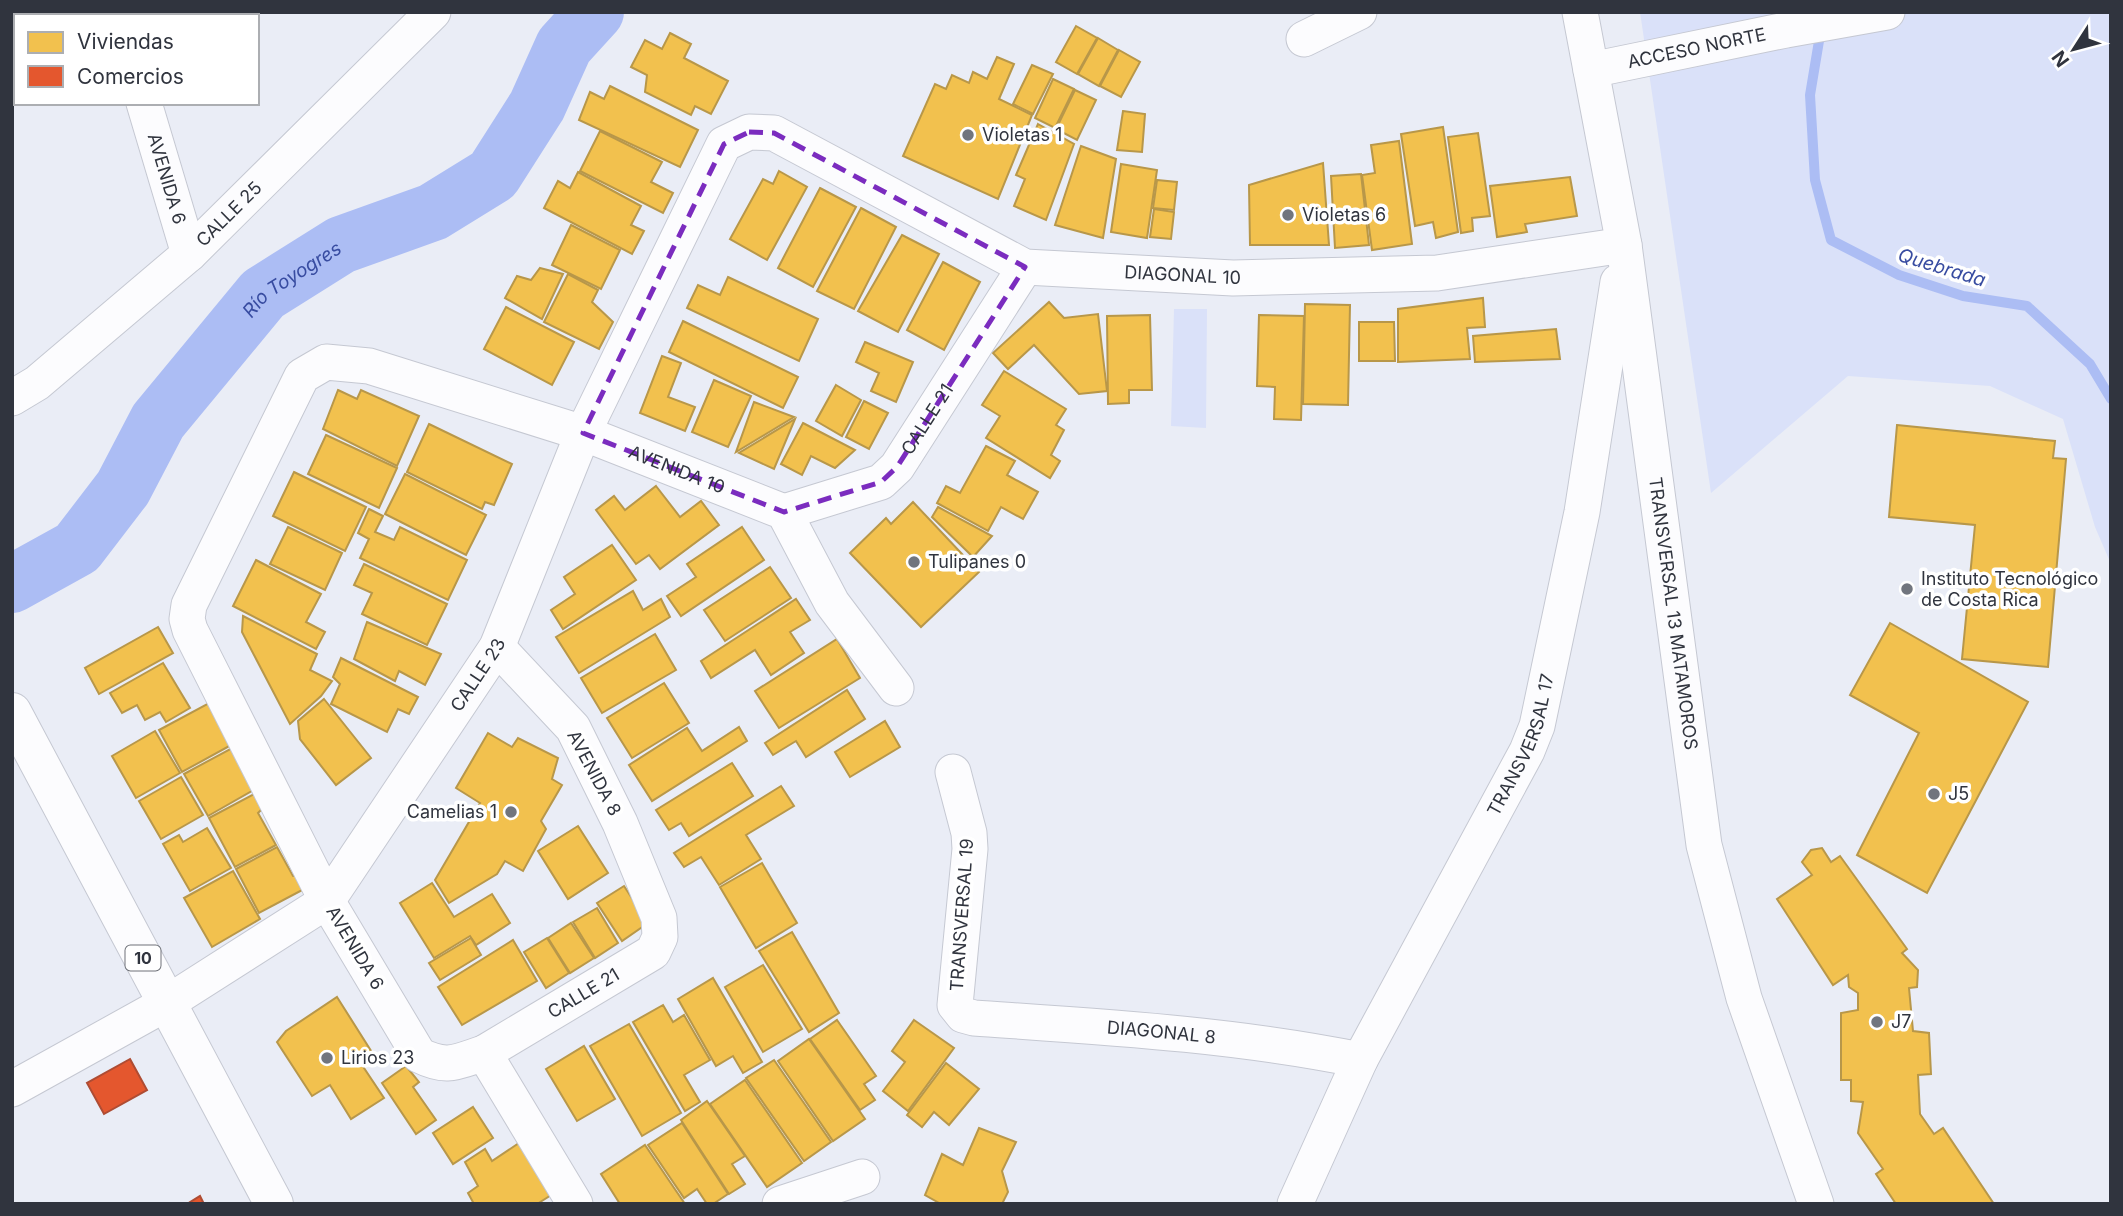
<svg xmlns="http://www.w3.org/2000/svg" width="2123" height="1216" viewBox="0 0 2123 1216" font-family="Inter,sans-serif">
  <rect width="100%" height="100%" fill="#eaedf6"/>
  <g fill="#dae1f9">
    <path d="M1640,12H2111V564L2095,527L2063,419L1990,386L1848,376L1711,493Z"/>
    <path d="M1174,309H1207L1206,428L1171,426Z"/>
  </g>
  <g fill="#f2c14e" stroke="#b89749" stroke-width="2">
    <path d="M1076,26L1097,38L1077,74L1056,62Z"/>
    <path d="M670,33L691,44L684,58L728,81L711,114L695,106L691,115L645,92L647,75L631,67L645,40L662,49Z"/>
    <path d="M1098,38L1118,50L1099,86L1078,74Z"/>
    <path d="M1119,50L1140,62L1121,97L1100,86Z"/>
    <path d="M997,57L1014,64L999,99L1032,115L998,199L903,156L935,84L946,89L952,75L969,83L973,72L987,79Z"/>
    <path d="M1032,65L1053,74L1033,114L1013,104Z"/>
    <path d="M1053,79L1074,89L1055,128L1035,118Z"/>
    <path d="M610,86L698,130L680,167L579,120L590,92L604,99Z"/>
    <path d="M1075,90L1096,100L1077,140L1056,129Z"/>
    <path d="M1123,111L1145,114L1142,152L1117,150Z"/>
    <path d="M1038,124L1074,144L1046,220L1014,206L1025,179L1016,175Z"/>
    <path d="M1443,127L1458,232L1436,238L1433,222L1415,226L1401,134Z"/>
    <path d="M600,131L662,162L651,182L673,193L663,213L580,171Z"/>
    <path d="M1478,133L1490,216L1472,218L1473,231L1461,233L1448,137Z"/>
    <path d="M1399,141L1412,244L1372,250L1362,175L1375,173L1371,145Z"/>
    <path d="M1081,146L1116,159L1103,238L1055,225Z"/>
    <path d="M1323,163L1329,245H1250L1249,185Z"/>
    <path d="M1121,164L1157,170L1147,238L1111,232Z"/>
    <path d="M779,171L807,187L767,260L730,239L763,179L773,184Z"/>
    <path d="M578,172L641,206L631,225L644,231L632,254L544,208L558,181L570,188Z"/>
    <path d="M1361,174L1369,245L1335,248L1331,176Z"/>
    <path d="M1570,177L1577,216L1525,224L1527,232L1497,237L1490,186Z"/>
    <path d="M1157,180L1177,182L1174,210L1153,208Z"/>
    <path d="M820,188L856,207L813,287L778,268Z"/>
    <path d="M861,208L896,227L854,309L817,291Z"/>
    <path d="M1154,209L1174,212L1171,239L1150,237Z"/>
    <path d="M571,225L620,250L601,289L552,265Z"/>
    <path d="M902,235L939,254L898,332L858,311Z"/>
    <path d="M943,262L980,282L944,350L907,330Z"/>
    <path d="M540,268L563,274L542,319L505,298L517,276L531,280Z"/>
    <path d="M568,274L598,290L592,302L613,322L599,349L544,322Z"/>
    <path d="M728,277L818,319L799,361L687,308L698,285L720,295Z"/>
    <path d="M1483,298L1485,327L1467,328L1470,359L1398,362V309Z"/>
    <path d="M1049,302L1064,318L1098,314L1107,391L1079,394L1034,345L1008,369L993,353Z"/>
    <path d="M1305,304L1350,305L1348,405L1303,404Z"/>
    <path d="M506,307L574,342L552,385L484,349Z"/>
    <path d="M1150,315L1152,390H1129V403L1108,404L1107,316Z"/>
    <path d="M1259,315L1304,316L1301,420L1274,419L1275,387L1257,386Z"/>
    <path d="M683,321L798,377L783,408L669,352Z"/>
    <path d="M1359,322H1394L1395,361H1359Z"/>
    <path d="M1556,329L1560,359L1475,362L1473,336Z"/>
    <path d="M865,342L913,362L896,402L871,391L879,373L856,362Z"/>
    <path d="M662,356L681,363L668,397L695,407L685,431L640,413Z"/>
    <path d="M1004,371L1066,409L1056,425L1064,430L1051,455L1060,461L1050,478L986,438L1000,416L982,405Z"/>
    <path d="M714,380L751,396L728,447L692,432Z"/>
    <path d="M836,385L861,400L842,436L816,421Z"/>
    <path d="M338,390L357,399L361,390L419,416L397,466L323,429Z"/>
    <path d="M864,401L888,413L869,449L846,437Z"/>
    <path d="M754,402L794,417L736,452Z"/>
    <path d="M795,419L774,469L739,453Z"/>
    <path d="M803,423L855,450L835,468L811,456L802,475L781,464Z"/>
    <path d="M429,424L512,464L494,505L485,502L482,509L407,472Z"/>
    <path d="M1897,425L2055,441L2053,458L2066,459L2048,667L1962,659L1975,525L1889,517Z"/>
    <path d="M326,435L397,468L379,508L308,474Z"/>
    <path d="M986,446L1015,461L1007,475L1038,492L1023,519L1001,507L988,531L937,503L946,486L960,493Z"/>
    <path d="M294,472L366,507L345,551L273,516Z"/>
    <path d="M405,474L486,515L466,555L385,514Z"/>
    <path d="M656,486L680,517L701,501L719,525L660,569L649,555L636,564L596,510L614,496L625,510Z"/>
    <path d="M913,502L979,572L921,627L850,553L886,518L891,524Z"/>
    <path d="M938,507L992,536L973,557L932,517Z"/>
    <path d="M369,509L383,516L375,532L394,540L400,527L467,560L448,600L360,558L369,539L358,533Z"/>
    <path d="M288,527L342,553L325,590L270,564Z"/>
    <path d="M742,527L764,560L681,616L667,596L696,577L687,564Z"/>
    <path d="M612,545L636,580L563,629L551,610L575,594L564,577Z"/>
    <path d="M256,560L321,594L306,622L325,632L316,649L233,606Z"/>
    <path d="M364,564L447,604L427,645L362,614L372,593L354,585Z"/>
    <path d="M770,567L791,598L725,641L704,610Z"/>
    <path d="M633,591L643,610L661,599L670,617L579,673L556,637Z"/>
    <path d="M796,599L810,620L790,632L804,653L771,675L755,650L711,678L701,661Z"/>
    <path d="M243,616L317,654L310,670L332,681L321,696L290,724L242,632Z"/>
    <path d="M367,622L441,654L425,685L399,671L395,681L354,659Z"/>
    <path d="M1890,623L2028,702L1927,893L1857,855L1919,733L1850,695Z"/>
    <path d="M158,627L173,653L99,694L85,668Z"/>
    <path d="M655,634L676,670L602,713L581,678Z"/>
    <path d="M837,639L860,678L779,728L755,691Z"/>
    <path d="M341,658L418,697L409,714L398,709L387,732L331,704L340,684L333,677Z"/>
    <path d="M163,663L190,708L166,722L160,712L145,720L137,705L122,713L110,693Z"/>
    <path d="M664,683L689,723L632,758L607,718Z"/>
    <path d="M847,690L865,719L806,757L796,741L773,755L765,743Z"/>
    <path d="M324,699L371,758L336,785L300,739L298,721Z"/>
    <path d="M211,702L233,744L182,772L159,730Z"/>
    <path d="M885,721L900,747L850,777L835,752Z"/>
    <path d="M739,727L747,741L652,801L629,765L687,728L702,751Z"/>
    <path d="M155,731L180,773L136,798L112,756Z"/>
    <path d="M488,733L512,747L518,738L558,758L552,779L562,785L541,821L546,829L523,871L505,861L497,874L449,903L435,880L480,803L456,788Z"/>
    <path d="M234,747L257,788L208,816L184,774Z"/>
    <path d="M732,763L753,796L689,836L681,823L669,830L656,810Z"/>
    <path d="M181,777L203,815L161,839L139,801Z"/>
    <path d="M781,786L794,806L746,835L761,859L719,885L701,857L684,867L674,853Z"/>
    <path d="M254,794L262,809L258,813L276,845L235,867L209,818Z"/>
    <path d="M578,826L608,873L568,899L538,851Z"/>
    <path d="M207,828L231,868L190,891L163,844L179,835L183,842Z"/>
    <path d="M277,847L293,876L299,875L306,888L259,913L236,869Z"/>
    <path d="M1822,848L1831,862L1840,856L1907,949L1902,953L1918,970L1917,987L1909,988L1913,1031L1929,1033L1931,1074L1918,1075L1920,1114L1934,1134L1943,1128L1994,1204H1896L1876,1174L1883,1169L1858,1133L1863,1102L1851,1101V1080H1841V1013L1858,1010V993L1849,987L1848,975L1833,985L1777,899L1812,875L1802,862L1811,850Z"/>
    <path d="M762,863L797,923L756,948L720,887Z"/>
    <path d="M233,871L260,919L212,947L184,898Z"/>
    <path d="M432,883L454,917L492,894L510,923L476,945L470,936L434,958L400,903Z"/>
    <path d="M624,886L648,923L622,941L597,903Z"/>
    <path d="M597,908L618,943L595,958L573,922Z"/>
    <path d="M571,923L594,958L570,973L548,938Z"/>
    <path d="M792,932L839,1013L809,1032L759,951Z"/>
    <path d="M471,938L481,955L440,980L429,963Z"/>
    <path d="M547,938L569,973L546,988L524,952Z"/>
    <path d="M513,940L537,981L462,1025L438,987Z"/>
    <path d="M763,965L802,1029L763,1052L725,987Z"/>
    <path d="M713,978L762,1062L743,1073L733,1056L716,1066L678,999Z"/>
    <path d="M337,997L373,1054L360,1062L384,1098L351,1119L330,1085L312,1096L277,1042L286,1031Z"/>
    <path d="M663,1005L673,1022L684,1015L710,1060L684,1075L700,1102L685,1111L633,1022Z"/>
    <path d="M837,1020L876,1076L864,1084L875,1100L860,1110L810,1039Z"/>
    <path d="M914,1020L954,1048L908,1111L883,1091L905,1062L892,1051Z"/>
    <path d="M629,1024L681,1113L642,1136L590,1046Z"/>
    <path d="M809,1039L865,1119L833,1141L778,1061Z"/>
    <path d="M584,1046L615,1099L577,1121L546,1069Z"/>
    <path d="M774,1060L831,1142L804,1161L746,1078Z"/>
    <path d="M946,1063L979,1089L949,1125L934,1112L922,1127L907,1115Z"/>
    <path d="M406,1066L419,1082L413,1087L436,1120L416,1134L382,1083Z"/>
    <path d="M745,1080L802,1163L767,1187L710,1104Z"/>
    <path d="M707,1101L745,1156L732,1164L745,1184L729,1194L681,1120Z"/>
    <path d="M473,1107L493,1138L453,1164L433,1133Z"/>
    <path d="M682,1123L728,1194L713,1204H707L697,1189L684,1198L648,1145Z"/>
    <path d="M979,1128L1016,1142L1002,1171L1008,1192L1002,1204H941L925,1195L942,1154L963,1165Z"/>
    <path d="M525,1139L556,1192L537,1204H474L468,1193L478,1186L465,1162L485,1149L492,1161Z"/>
    <path d="M645,1145L670,1182L685,1204H620L601,1174Z"/>
  </g>
  <g fill="#e4572e" stroke="#ae4c33" stroke-width="2">
    <path d="M130,1059L147,1090L104,1114L87,1083Z"/>
    <path d="M200,1196L204,1204H187Z"/>
  </g>
  <g fill="none" stroke-linecap="round" stroke-linejoin="round">
    <path stroke="#acbdf4" stroke-width="10" d="M1821,29L1810,95L1815,180L1831,240L1899,275L1963,296L2027,306L2090,364L2111,399"/>
    <path stroke="#acbdf4" stroke-width="58" id="s1" d="M12,584L77,548L123,488L158,421L263,294L341,245L433,212L493,175L537,106L564,46L595,12"/>
    <g stroke="#c5c8d2" stroke-width="37">
      <g id="minor">
        <path d="M116,12L117,16"/>
        <path id="s2" d="M1580,12L1624,245L1704,845L1744,998L1816,1204"/>
        <path d="M1304,39L1359,12"/>
        <path id="s3" d="M1591,70L1786,30L1887,12"/>
        <path id="s4" d="M144,103L189,254"/>
        <path id="s5" d="M12,398L37,383L189,254L433,12"/>
        <path id="s6" d="M784,512L881,482L897,467L1025,267"/>
        <path id="s7" d="M953,772L969,833L970,849L955,1005L963,1015L974,1018C1103,1027 1232,1034 1360,1060"/>
        <path id="s8" d="M484,1053L653,952L660,937L659,918L620,823L573,728L497,647"/>
        <path id="s9" d="M12,1089L167,1003L327,901L497,647L583,433L724,144L749,132L774,133L1025,267L1233,278L1437,273L1624,245"/>
        <path id="s10" d="M575,1204L484,1053C456,1062 447,1069 419,1055L327,901L190,630L187,619L189,605L302,376L326,362L369,366L583,433L784,512L832,603L896,688"/>
        <path d="M780,1204L862,1177"/>
        <path id="s11" d="M1295,1204L1360,1060L1527,751L1537,726L1582,512L1618,282"/>
      </g>
    </g>
    <g stroke="#c5c8d2" stroke-width="40">
      <path id="primary" d="M12,712L274,1204"/>
    </g>
    <use href="#minor" stroke="#fcfcfe" stroke-width="35"/>
    <use href="#primary" stroke="#fcfcfe" stroke-width="38"/>
  </g>
  <path fill="none" stroke="#7b2cbf" stroke-width="5" stroke-dasharray="14 9" stroke-linejoin="round" d="M749,132L774,133L1025,267L897,467L881,482L784,512L583,433L724,144Z"/>
  <g fill="#71757e" stroke="#fff" stroke-width="2.5">
    <circle cx="968" cy="135" r="7"/>
    <circle cx="1288" cy="215" r="7"/>
    <circle cx="914" cy="562" r="7"/>
    <circle cx="1907" cy="589" r="7"/>
    <circle cx="1934" cy="794" r="7"/>
    <circle cx="511" cy="812" r="7"/>
    <circle cx="1877" cy="1022" r="7"/>
    <circle cx="327" cy="1058" r="7"/>
  </g>
  <g text-anchor="middle" stroke-width="7" stroke-linejoin="round" paint-order="stroke">
    <rect fill="#fff" stroke="#6e7178" stroke-width="2" x="125.5" y="945.5" width="35" height="25" rx="5"/>
    <g font-size="16" font-weight="bold" fill="#30343e">
      <text x="143" y="964">10</text>
    </g>
    <g font-size="18" fill="#30343e" stroke="#fff">
      <text dy="6" stroke="none"><textPath href="#s3" startOffset="108">ACCESO NORTE</textPath></text>
      <text dy="6" stroke="none"><textPath href="#s4" startOffset="79">AVENIDA 6</textPath></text>
      <text dy="6" stroke="none"><textPath href="#s5" startOffset="285">CALLE 25</textPath></text>
      <text dy="6" stroke="none"><textPath href="#s9" startOffset="1720">DIAGONAL 10</textPath></text>
      <text dy="6" stroke="none"><textPath href="#s6" startOffset="180">CALLE 21</textPath></text>
      <text dy="6" stroke="none"><textPath href="#s10" startOffset="1404">AVENIDA 10</textPath></text>
      <text dy="6" stroke="none"><textPath href="#s2" startOffset="609">TRANSVERSAL 13 MATAMOROS</textPath></text>
      <text dy="6" stroke="none"><textPath href="#s9" startOffset="639">CALLE 23</textPath></text>
      <text dy="6" stroke="none"><textPath href="#s11" startOffset="513">TRANSVERSAL 17</textPath></text>
      <text transform="translate(594 773) rotate(62)" y="6">AVENIDA 8</text>
      <text transform="translate(962 915) rotate(-86)" y="6">TRANSVERSAL 19</text>
      <text transform="translate(355 948) rotate(59)" y="6">AVENIDA 6</text>
      <text dy="6" stroke="none"><textPath href="#s8" startOffset="116">CALLE 21</textPath></text>
      <text dy="6" stroke="none"><textPath href="#s7" startOffset="448">DIAGONAL 8</textPath></text>
    </g>
    <g font-size="18" fill="#30343e" stroke="#fff" text-anchor="start">
      <text x="982" y="141">Violetas 1</text>
      <text x="1302" y="221">Violetas 6</text>
      <text x="928" y="568">Tulipanes 0</text>
      <text x="1921" y="585">Instituto Tecnológico<tspan x="1921" dy="21">de Costa Rica</tspan></text>
      <text x="1948" y="800">J5</text>
      <text x="497" y="818" text-anchor="end">Camelias 1</text>
      <text x="1891" y="1028">J7</text>
      <text x="341" y="1064">Lirios 23</text>
    </g>
    <g font-size="19" font-style="italic" fill="#384ca1" stroke="#fff">
      <text transform="translate(1942 267) rotate(17)" y="7">Quebrada</text>
      <text dy="7" stroke="none"><textPath href="#s1" startOffset="422">Río Toyogres</textPath></text>
    </g>
  </g>
  <rect width="2123" height="1216" fill="none" stroke="#30343e" stroke-width="28"/>
  <rect x="14" y="14" width="245" height="91" fill="#ffffff" stroke="#acaeb2" stroke-width="2"/>
  <rect x="28" y="32" width="35" height="21" fill="#f2c14e" stroke="#acaeb2" stroke-width="2"/>
  <text x="77" y="49" font-size="21" fill="#30343e">Viviendas</text>
  <rect x="28" y="66" width="35" height="21" fill="#e4572e" stroke="#acaeb2" stroke-width="2"/>
  <text x="77" y="84" font-size="21" fill="#30343e">Comercios</text>
  <g transform="translate(2074 49) rotate(234)" stroke="#ffffff" stroke-width="5" paint-order="stroke">
  <path d="M0-5L12 26L0 18L-12 26Z" fill="#30343e"/>
  <text y="-10" font-size="19" font-weight="bold" text-anchor="middle" fill="#30343e">N</text>
  </g>
</svg>
